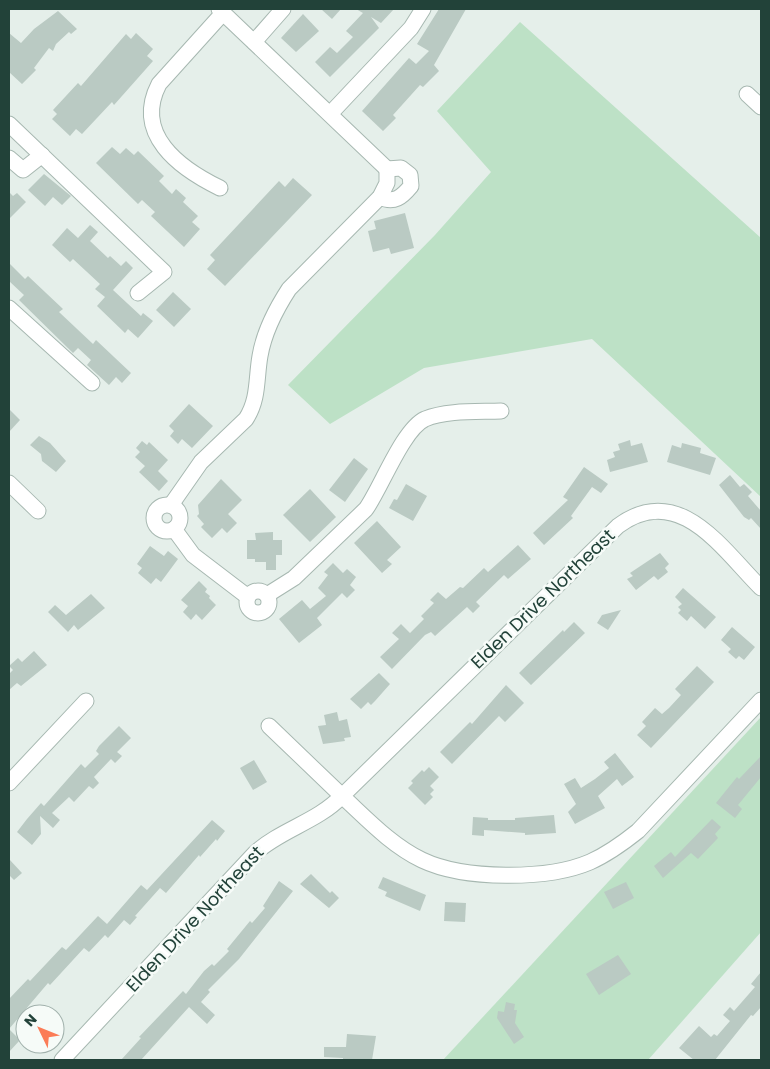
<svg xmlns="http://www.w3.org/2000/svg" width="770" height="1069" viewBox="0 0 770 1069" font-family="Poppins,sans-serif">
  <rect width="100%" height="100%" fill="#e5efea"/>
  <g fill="#bde1c6">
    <path d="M520,22L761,238V497L592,339L424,368L330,424L288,385L435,235L491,172L437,111Z"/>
    <path d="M761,717V932L648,1060H443Z"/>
  </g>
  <g fill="#bacac3">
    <path d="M321,9H341L332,19Z"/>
    <path d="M356,9H394L381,23L371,17L379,28L330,77L315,62L330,47L337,53L353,37L346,31L363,13Z"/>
    <path d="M439,9H466L434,65L439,71L423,87L420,85L393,115L396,118L383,131L362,111L409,58L416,64L429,51L417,44Z"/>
    <path d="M58,11L77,29L71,34L69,32L56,44L53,51L49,48L34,68L36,70L22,84L9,72V33L21,43L34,29Z"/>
    <path d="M303,14L319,31L296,52L281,38Z"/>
    <path d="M136,33L153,49L147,56L153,61L114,105L112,102L82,134L76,129L70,136L52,119L57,114L53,110L78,83L81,86L126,34L131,39Z"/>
    <path d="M112,147L120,154L126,148L134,155L138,151L164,176L159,181L172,194L176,189L186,198L183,202L198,216L192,222L200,229L184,247L151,216L155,212L142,200L138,204L96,163Z"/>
    <path d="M44,174L71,196L62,205L53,197L45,206L28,190Z"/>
    <path d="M293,178L312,195L225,286L207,269L215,260L210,255L279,181L285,187Z"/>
    <path d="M9,192L13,196L17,193L26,202L9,219Z"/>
    <path d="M405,213L414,248L391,254L389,248L373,252L368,231L376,229L374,221Z"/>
    <path d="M90,225L98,232L90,241L108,258L110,256L121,266L126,261L133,268L113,290L141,316L143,313L153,321L138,338L128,329L125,333L97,306L105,297L95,289L100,284L73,259L70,262L52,245L67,228L78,238Z"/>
    <path d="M9,263L25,279L28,276L63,309L59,312L93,344L96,340L131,373L122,383L116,377L109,385L87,365L91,360L78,348L73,353L19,300L24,295L9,281Z"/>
    <path d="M173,292L191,309L174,327L156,310Z"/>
    <path d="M189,404L213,426L192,448L182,439L178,444L170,436L174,431L169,426Z"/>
    <path d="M9,409L20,420L9,432Z"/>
    <path d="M39,436L50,443L66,461L56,472L42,461L41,454L30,445Z"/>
    <path d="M630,440L631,446L642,443L648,462L610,472L607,460L615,457L613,452L620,450L618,444Z"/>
    <path d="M142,441L147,445L149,442L168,460L158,471L168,481L159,491L139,472L145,466L135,457L140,452L136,448Z"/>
    <path d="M682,443L701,448L700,453L716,458L710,475L667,462L672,445L681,448Z"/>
    <path d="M354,458L368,469L345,502L329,490Z"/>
    <path d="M584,467L608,484L601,493L592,487L571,516L573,518L544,545L533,533L568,500L563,497Z"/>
    <path d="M730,475L740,487L744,484L752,492L748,496L761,511V529L751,518L749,520L744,517L719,485Z"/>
    <path d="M221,479L242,500L228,514L237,523L227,533L222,528L212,538L201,527L204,524L197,516L199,514L198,505Z"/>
    <path d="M406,484L427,496L413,521L389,508L394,499L397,500Z"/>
    <path d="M310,489L336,517L310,542L283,515Z"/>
    <path d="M377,521L401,547L387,560L392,564L382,573L354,543Z"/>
    <path d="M273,532V540H282V555H276V570H266V562H255V559H247V540H256L255,533Z"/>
    <path d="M518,545L531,559L508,579L504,575L476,602L480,606L473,613L467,607L435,636L431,632L425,635L392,669L380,657L399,639L392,633L401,624L410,633L424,619L421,616L434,603L430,600L438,592L446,599L460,587L463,588L484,568L488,572Z"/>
    <path d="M150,546L164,556L168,551L178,559L161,582L156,578L151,584L138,573L142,568L137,564Z"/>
    <path d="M660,553L669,564L665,568L668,572L658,580L654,576L636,590L627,579L633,576L630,573Z"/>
    <path d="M333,563L343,573L347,569L356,577L350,585L355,590L347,598L342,593L317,618L322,625L299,643L279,619L302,600L310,609L326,596L318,588L328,575L324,572Z"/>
    <path d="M199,581L207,589L205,592L210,596L209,598L216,605L202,620L196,614L191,620L183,612L188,606L181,600Z"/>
    <path d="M683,588L716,617L705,629L691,616L687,621L678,613L681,610L678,607L682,604L675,597Z"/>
    <path d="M91,594L105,608L78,630L74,625L68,632L48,612L55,605L66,615Z"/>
    <path d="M621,610L608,630L597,623L602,615Z"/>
    <path d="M574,622L585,633L531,685L519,673L563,630L564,632Z"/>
    <path d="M732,627L755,647L744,660L739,656L736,659L728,652L731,649L721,640Z"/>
    <path d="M34,651L47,665L21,686L17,683L9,690V674L13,670L9,666L18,658L22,662Z"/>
    <path d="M697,666L714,682L651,748L637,735L646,726L642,722L655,708L662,714L669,708L681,695L675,689Z"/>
    <path d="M379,673L390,684L375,701L371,705L368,702L361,709L350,699Z"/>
    <path d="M506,685L524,703L505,722L499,716L452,764L440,752L470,722L472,724Z"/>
    <path d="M337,712L339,721L347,719L351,737L344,738L345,741L323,744L318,726L326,725L324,715Z"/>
    <path d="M119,726L131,738L117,752L122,756L115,763L111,759L94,777L99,783L93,789L89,786L74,802L69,797L52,813L60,820L53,828L40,816L41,834L32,845L17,832L27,819L41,803L44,806L81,764L85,768L99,754L96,751L99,746Z"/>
    <path d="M615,753L634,777L622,786L617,779L598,796L605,808L575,824L568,812L576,804L564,784L575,778L581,788L595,779L609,768L604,762Z"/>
    <path d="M761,756V777L738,805L742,809L735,818L716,803L737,777L739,779Z"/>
    <path d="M254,760L267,782L253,790L240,768Z"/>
    <path d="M429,767L439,777L430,786L434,790L430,794L433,797L425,805L408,788L413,783L411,781L422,770L424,772Z"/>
    <path d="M554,815L556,833L525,835V833L484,830V836L472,835L473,817L488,818V820H515V818Z"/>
    <path d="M712,819L721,827L715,834L718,838L698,859L691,853L663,878L654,866L671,852L675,857Z"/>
    <path d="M212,820L225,831L217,841L216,839L200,857L199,855L166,893L160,888L135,916L137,917L130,925L124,920L108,938L105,935L89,952L84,948L50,985L48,983L9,1029L20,1040L9,1052V999L28,979L30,981L62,947L66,950L98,916L107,924L141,885L147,890Z"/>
    <path d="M9,859L22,873L14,880L9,875Z"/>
    <path d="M311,874L330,893L332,891L339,898L329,908L300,884Z"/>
    <path d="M383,877L426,895L420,911L385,896L387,892L378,888Z"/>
    <path d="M279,881L293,891L239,959L208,990L210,992L201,1002L215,1015L207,1024L189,1007L141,1060H121L141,1038L139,1037L183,991L186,994L204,971L212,964L214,966L229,951L227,949L250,921L252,923L265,908L263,906Z"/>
    <path d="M626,882L634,898L613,909L604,892Z"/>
    <path d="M445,902L466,903L465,922L444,921Z"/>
    <path d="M618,955L631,974L599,995L586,974Z"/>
    <path d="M761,972V1007L753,1016L751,1015L715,1060H694L679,1048L699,1026L711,1037L714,1034L717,1036L730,1021L723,1015L730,1007L734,1011L755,987L751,984Z"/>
    <path d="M506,1002L515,1004L514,1010H517L515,1023L524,1037L514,1044L497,1018L498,1011L504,1012Z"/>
    <path d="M347,1034L376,1036L372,1060H343V1058L324,1057V1047H346Z"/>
  </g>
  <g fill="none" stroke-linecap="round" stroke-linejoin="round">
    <g stroke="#a7b8b1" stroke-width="17">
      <g id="minor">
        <path d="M219,9L387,169"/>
        <path d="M254,42L283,9"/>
        <path d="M747,94L761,107"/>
        <path d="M330,114L411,28L423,9"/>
        <path d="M9,124L164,272L138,293"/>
        <path d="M9,158L23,170L42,155"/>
        <path d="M220,188C179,168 133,134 159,84L223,13"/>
        <path d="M380,197C394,204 402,197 411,186L410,175L401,168L387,169"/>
        <path d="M9,308L92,383"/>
        <path d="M9,483L38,511"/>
        <circle cx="167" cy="518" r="13"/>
        <path d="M171,505L201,462L246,419C259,399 256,378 260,356C264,332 276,309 289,289L380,197L387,183V169"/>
        <path d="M174,529L193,555L248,597"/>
        <path d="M761,588C722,549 679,481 618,526L342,796C367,819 391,845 422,860C464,880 548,880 590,862C608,854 623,843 638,831L761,700"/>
        <circle cx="258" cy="602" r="11"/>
        <path d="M267,595L294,578L366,509C381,488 403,429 425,419C447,410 478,412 501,411"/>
        <path d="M9,783L86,701"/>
        <path d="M62,1060L255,853C282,829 317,822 342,796L269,726"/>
      </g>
    </g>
    <use href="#minor" stroke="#fff" stroke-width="15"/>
  </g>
  <g text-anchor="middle" stroke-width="5" stroke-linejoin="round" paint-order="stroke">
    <g font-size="18" fill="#224239" stroke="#f6fbf8">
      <text transform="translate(543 599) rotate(-44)" y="6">Elden Drive Northeast</text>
      <text transform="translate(195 919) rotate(-47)" y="6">Elden Drive Northeast</text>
    </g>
  </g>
  <rect width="770" height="1069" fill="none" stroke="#224239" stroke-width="20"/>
  <g transform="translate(40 1029) rotate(313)"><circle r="24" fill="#f6fbf8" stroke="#a1b1ac"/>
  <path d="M0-4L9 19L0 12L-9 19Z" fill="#fb7c57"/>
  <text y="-8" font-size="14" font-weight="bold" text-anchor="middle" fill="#224239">N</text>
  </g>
</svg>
